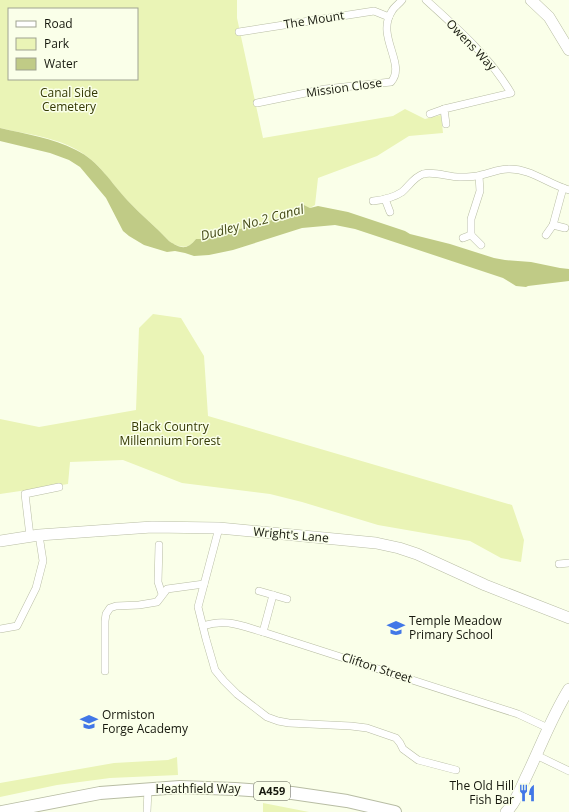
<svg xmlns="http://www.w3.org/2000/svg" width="569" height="812" viewBox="0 0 569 812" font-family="'Open Sans',sans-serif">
  <rect width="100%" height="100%" fill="#faffe9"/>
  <g fill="#eaf4b6" fill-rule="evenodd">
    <path d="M0,0H237V18L263,138L393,116L405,109L425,119L441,115L443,133L409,136L377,156L318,178L315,205L310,208L302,204L298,209L269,221L204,239H196C188,250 179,248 169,241C156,227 141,215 128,201C111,183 101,164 79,151C56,137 26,134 0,128ZM9,9H137V79H9Z"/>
    <path d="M153,314L181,318L204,356L208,416L512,505L524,540L521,562L501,558L470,541L378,525L302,502L270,494L182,483L123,460L70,462L68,484L0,494V419L39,427L136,410L139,328Z"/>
    <path d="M177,757L178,775L110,778L57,785L0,797V783L114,763L168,760Z"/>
    <path d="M263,803L309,812H263Z"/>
  </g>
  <path fill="#c0cb86" d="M0,128C26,134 52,138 76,150C99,161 111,183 128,201C141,215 156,227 169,241C181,249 187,250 196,239H204L269,221L298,209L302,204L310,208L318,206L348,212L405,231L410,234L450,244L494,258L505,260L531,262L560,268L569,269V281L528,286L526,287L516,286L503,278L355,229L335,225L302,228L233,250L209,255L194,256L185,253L175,251L167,252L144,245L129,236L123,231L106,198L80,167L69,160L50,153L0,141Z"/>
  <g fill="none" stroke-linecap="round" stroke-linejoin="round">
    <g stroke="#b8bda4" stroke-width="8">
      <g id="street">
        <path d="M426,0C458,29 489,56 511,93L444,109L446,124"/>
        <path d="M239,32L374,11L389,17"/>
        <path d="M257,103L325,89L391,82C407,64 375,36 392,11C394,7 399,4 402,0"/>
        <path d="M430,114L444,109"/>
        <path d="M385,199L390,212"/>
        <path d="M373,201C383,200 393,198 402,192C409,186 414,177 423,174C434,171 448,177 460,177C467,177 475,177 481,175C490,173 499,169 508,169C530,168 548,184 569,190"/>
        <path d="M553,225L565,228"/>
        <path d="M471,235V219L480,191L479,176"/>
        <path d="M546,235L553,225L563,188"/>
        <path d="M463,238L471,235L481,245"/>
        <path d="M219,528L198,607L206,639L215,670L224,681L237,694L267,717L278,721L289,723L351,726L367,728L396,738L400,743L403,749L418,760L456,770"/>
        <path d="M30,536L25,494L59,487"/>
        <path d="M159,545L158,582L162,594"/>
        <path d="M559,564L569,563"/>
        <path d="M259,591L287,599"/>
        <path d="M203,626C225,618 242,626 263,632L518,714L548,728"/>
        <path d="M0,629L17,626L36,588L43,561L39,535"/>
        <path d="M263,632L273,595"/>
        <path d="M105,671V621L106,614L110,608L116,606L139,605L157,602L167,589L204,584"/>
        <path d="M536,755L569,771"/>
        <path d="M147,812L148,789"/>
      </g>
    </g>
    <g stroke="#b8bda4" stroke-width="12">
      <g id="secondary">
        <path d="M531,0L549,17L569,50"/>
        <path d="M0,541L39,535L152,527L219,528L376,543L399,548L417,554L485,585L569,618"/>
        <path d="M506,812C516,803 521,787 527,775C541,746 552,716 569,689"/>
      </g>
    </g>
    <g stroke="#b8bda4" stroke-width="14">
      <path id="primary" d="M2,812L100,793L180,787L235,789L292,793L347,801L395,812"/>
    </g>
    <use href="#street" stroke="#fff" stroke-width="7"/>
    <use href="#secondary" stroke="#fff" stroke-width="11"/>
    <use href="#primary" stroke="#fff" stroke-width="12"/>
  </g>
  <defs>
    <g id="school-bare" transform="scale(1.38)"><path d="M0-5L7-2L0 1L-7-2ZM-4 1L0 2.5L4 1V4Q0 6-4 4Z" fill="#4177e7" stroke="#faffe9" stroke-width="2.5" paint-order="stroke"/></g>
    <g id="restaurant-bare" transform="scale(1.38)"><path d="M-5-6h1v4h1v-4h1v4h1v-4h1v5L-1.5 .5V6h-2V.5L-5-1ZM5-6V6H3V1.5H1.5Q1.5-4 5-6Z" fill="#4177e7" stroke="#faffe9" stroke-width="2.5" paint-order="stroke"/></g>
  </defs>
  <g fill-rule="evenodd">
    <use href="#school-bare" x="396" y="628"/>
    <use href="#school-bare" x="89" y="722"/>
    <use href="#restaurant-bare" x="527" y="793"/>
  </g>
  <g text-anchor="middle" stroke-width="3" stroke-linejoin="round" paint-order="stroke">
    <rect fill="#faffe9" stroke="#5a5d50" stroke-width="1" x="254" y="782" width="36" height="18" rx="3"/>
    <g font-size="11" font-weight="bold" fill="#16180e">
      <text x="272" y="795">A459</text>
    </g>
    <g font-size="12" fill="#16180e" stroke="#faffe9">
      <text transform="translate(314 20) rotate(-9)" y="4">The Mount</text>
      <text transform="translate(471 45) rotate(46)" y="4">Owens Way</text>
      <text transform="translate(344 88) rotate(-8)" y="4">Mission Close</text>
      <text transform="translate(291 535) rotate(5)" y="4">Wright's Lane</text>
      <text transform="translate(377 668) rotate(18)" y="4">Clifton Street</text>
      <text x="198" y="793">Heathfield Way</text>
    </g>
    <g font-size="12" fill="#343903" stroke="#faffe9">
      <text x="69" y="97">Canal Side<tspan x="69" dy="14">Cemetery</tspan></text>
      <text x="170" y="431">Black Country<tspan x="170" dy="14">Millennium Forest</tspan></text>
    </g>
    <g font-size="12" fill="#16180e" stroke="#faffe9" text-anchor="start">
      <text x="409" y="625">Temple Meadow<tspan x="409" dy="14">Primary School</tspan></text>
      <text x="102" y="719">Ormiston<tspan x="102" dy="14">Forge Academy</tspan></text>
      <text x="514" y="790" text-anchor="end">The Old Hill<tspan x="514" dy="14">Fish Bar</tspan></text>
    </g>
    <g font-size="13" font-style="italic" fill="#464c19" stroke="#faffe9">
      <text transform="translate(252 222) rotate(-15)" y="5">Dudley No.2 Canal</text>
    </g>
  </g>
  <rect x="8" y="8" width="130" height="72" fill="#faffe9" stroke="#9fa391"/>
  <rect x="16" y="21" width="20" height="6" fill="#ffffff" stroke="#9fa391"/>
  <text x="44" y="28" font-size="12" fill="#16180e">Road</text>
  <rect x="16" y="38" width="20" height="12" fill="#eaf4b6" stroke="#9fa391"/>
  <text x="44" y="48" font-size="12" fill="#16180e">Park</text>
  <rect x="16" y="58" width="20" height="12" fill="#c0cb86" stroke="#9fa391"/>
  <text x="44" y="68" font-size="12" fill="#16180e">Water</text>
</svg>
